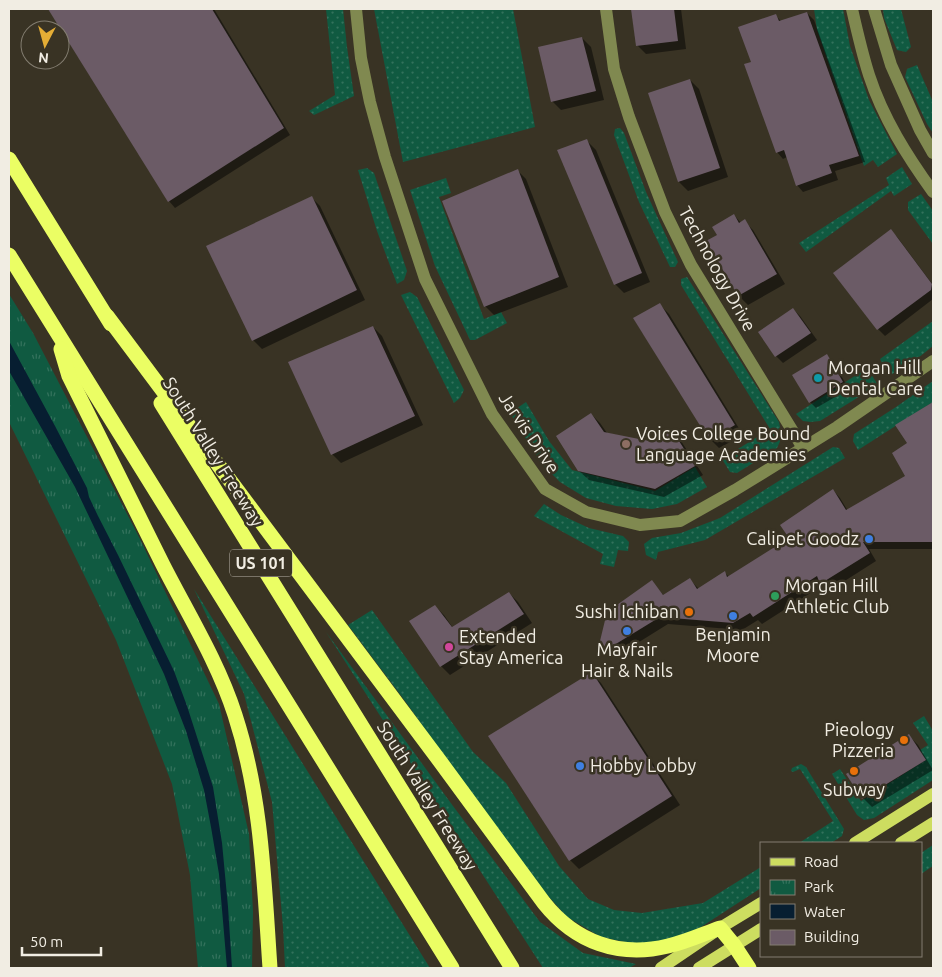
<svg xmlns="http://www.w3.org/2000/svg" width="942" height="977" viewBox="0 0 942 977" font-family="Ubuntu,sans-serif">
  <defs>
    <pattern id="grass-dots" width="8" height="8" patternUnits="userSpaceOnUse" patternTransform="scale(1.25)"><rect width="8" height="8" fill="#105a41"/><path d="M2 2h.1M6 6h.1" fill="none" stroke="#33725c" stroke-width="1.8" stroke-linecap="round"/></pattern>
    <pattern id="park-tufts" width="24" height="20" patternUnits="userSpaceOnUse" patternTransform="scale(1.25)"><rect width="24" height="20" fill="#105a41"/><path d="M3 7l-1-3M5 7V3M7 7l1-3M15 17l-1-3M17 17v-4M19 17l1-3" fill="none" stroke="#33725c"/></pattern>
  </defs>
  <rect width="100%" height="100%" fill="#393324"/>
  <g fill="url(#grass-dots)">
    <path d="M326,9H343L347,47L354,96L314,115L309,111L335,95Z"/>
    <path d="M374,9H513L535,127L403,162Z"/>
    <path d="M814,9H843L850,46L869,100L897,154L878,167L873,160L864,166L817,30Z"/>
    <path d="M883,9H901L911,47L906,52L897,50L884,18Z"/>
    <path d="M917,65L933,102V133L927,124L905,77L907,69Z"/>
    <path d="M620,128L624,133L646,192L678,262L675,267H670L639,202L614,135L615,129Z"/>
    <path d="M902,167L912,184L894,196L891,191L806,252L799,243L889,185L886,178Z"/>
    <path d="M367,168L374,173L407,271L404,280L397,284L377,231L358,170Z"/>
    <path d="M446,178L451,193L439,197L484,319L501,312L507,323L475,340H470L435,266L410,190Z"/>
    <path d="M921,194L933,211V244L908,210V202Z"/>
    <path d="M687,277L779,422L782,437L777,448L737,473L730,472L722,459L770,429L681,285V279Z"/>
    <path d="M410,292L417,297L464,390L460,398L454,403L401,295Z"/>
    <path d="M933,321V346L908,366L888,376L880,359Z"/>
    <path d="M867,368L878,385L820,421L811,422L803,421L796,414Z"/>
    <path d="M933,381V402L858,450L853,441L854,434L896,407Z"/>
    <path d="M526,402L549,441L572,470L655,491L695,467L707,487L677,504L652,509L616,506L586,498L560,482L541,463L510,413Z"/>
    <path d="M833,447L839,448L845,458L705,540L658,552L656,560L646,555L644,544L652,538L681,533L720,518Z"/>
    <path d="M544,504L561,515L589,528L623,536L629,542L628,551L618,550L614,567L600,564L603,554L534,516Z"/>
    <path d="M194,589L430,968H285L283,927L272,802L244,694Z"/>
    <path d="M372,610L473,752L506,783L559,866L588,899L614,910L642,913L703,903L761,867V888L698,929L670,941L639,945L601,937L567,917L540,887L447,761L408,705L348,625Z"/>
    <path d="M326,632L453,806L540,922L583,953L636,964L629,968H543Z"/>
    <path d="M924,716L933,731V780L874,818L864,820L857,815L832,774L840,769L861,801L926,760L920,750L928,745L913,723Z"/>
    <path d="M801,764L806,767L844,829L842,836L831,843H799L833,821L800,769L793,772L791,771L792,768Z"/>
    <path d="M933,845V866L921,874V853Z"/>
  </g>
  <path fill="url(#park-tufts)" d="M9,294L33,333L139,537L219,704L249,834L253,912L252,968H198L190,875L172,784L116,640L9,422Z"/>
  <path fill="#071e31" d="M9,341L55,426L87,488L89,497L98,516L118,555L174,671L187,706L206,765L213,787L222,843L228,907L232,968H227L219,874L211,827L204,790L186,731L164,674L75,487L9,371Z"/>
  <g fill="#0007">
    <path d="M50,9H214L290,135L175,208L169,201Z"/>
    <path d="M632,9H681L686,49L646,54L637,45Z"/>
    <path d="M807,13L814,20L865,162L835,171L838,180L803,192L797,185L787,157L783,159L777,152L752,63L776,16L782,22Z"/>
    <path d="M582,38L591,47L604,100L561,110L552,101Z"/>
    <path d="M690,80L699,89L728,177L688,191L679,182Z"/>
    <path d="M587,141L596,150L650,282L624,293L615,284Z"/>
    <path d="M517,170L526,179L568,287L494,315L485,306Z"/>
    <path d="M311,197L320,206L365,300L262,349L253,340Z"/>
    <path d="M734,215L741,223L744,221L753,230L785,284L748,305L739,296L708,241L718,236Z"/>
    <path d="M891,231L898,238L933,285V299L885,336L878,329Z"/>
    <path d="M660,305L669,314L743,435L719,448L710,439L634,319Z"/>
    <path d="M793,309L800,316L817,340L783,363L776,356L760,332Z"/>
    <path d="M373,327L382,336L423,425L341,463L332,454Z"/>
    <path d="M826,356L833,362L849,389L816,408L810,402Z"/>
    <path d="M933,403V549H869L876,561L829,591L823,585L762,624L758,620L742,630L668,624L615,657L607,650L602,641L652,582L664,596L690,580L699,589L725,573L729,577L791,539L833,490L840,498L848,511L907,477L909,443L897,426Z"/>
    <path d="M591,414L600,423L607,433L649,442L672,432L681,441L703,475L664,497L589,480L579,471Z"/>
    <path d="M509,593L518,602L532,623L450,675L441,666L435,606L444,615L453,628Z"/>
    <path d="M592,674L601,683L680,805L579,869L570,860Z"/>
    <path d="M909,736L918,745L933,770L872,807L863,798Z"/>
  </g>
  <g fill="#6b5b66">
    <path d="M48,9H212L284,128L168,202Z"/>
    <path d="M631,9H674L678,41L636,46Z"/>
    <path d="M807,12L859,156L829,165L832,173L796,186L784,150L776,153L744,64L751,62L738,27L776,14L779,21Z"/>
    <path d="M582,37L596,91L551,102L538,47Z"/>
    <path d="M690,79L720,168L678,182L648,93Z"/>
    <path d="M587,139L642,273L614,285L557,150Z"/>
    <path d="M518,169L559,277L484,307L442,201Z"/>
    <path d="M312,196L357,290L252,341L206,246Z"/>
    <path d="M734,214L739,223L745,219L777,274L738,296L706,241L717,235L712,227Z"/>
    <path d="M891,229L932,284L931,290L877,330L833,273Z"/>
    <path d="M660,303L735,425L709,440L633,318Z"/>
    <path d="M793,308L811,333L775,357L758,332Z"/>
    <path d="M373,326L415,416L331,455L288,362Z"/>
    <path d="M827,354L843,382L809,403L792,375Z"/>
    <path d="M933,402V542H863L870,553L820,584L817,576L753,617L750,613L733,623L660,617L606,650L600,641L607,612L652,580L663,595L690,578L697,589L725,571L727,577L789,538L780,525L833,489L846,510L905,476L892,453L907,443L895,425Z"/>
    <path d="M591,413L604,432L649,441L672,430L695,466L655,489L578,471L556,436Z"/>
    <path d="M509,592L524,614L440,667L409,621L435,605L452,627Z"/>
    <path d="M592,672L672,796L569,861L488,736Z"/>
    <path d="M909,734L926,760L862,799L846,774Z"/>
  </g>
  <g fill="none" stroke-linecap="round" stroke-linejoin="round">
    <g stroke="#808950" stroke-width="12">
      <path d="M356,9L361,58L370,102L385,157L425,279L492,414L545,489L586,512L640,525L680,521L735,490L837,427L933,361"/>
      <path d="M606,9L614,69L629,117L665,212L691,265L803,448"/>
      <path d="M852,9C857,31 862,53 869,75C883,118 907,156 933,192"/>
      <path d="M874,9L891,65L920,130L933,153"/>
    </g>
    <g stroke="#cddd60" stroke-width="12">
      <path d="M855,843L933,794"/>
      <path d="M901,843L933,823"/>
      <path d="M661,968L720,928L761,903"/>
      <path d="M699,968L761,929"/>
    </g>
    <g stroke="#ebfe64" stroke-width="15">
      <path d="M9,159L111,324"/>
      <path d="M9,255L452,968"/>
      <path d="M107,316L439,760L544,903C575,942 619,958 668,946C686,942 703,934 720,928L734,945L749,968"/>
      <path d="M61,349L69,376C100,439 131,502 163,565C188,614 218,662 235,715C262,798 264,882 270,968"/>
      <path d="M161,403L512,968"/>
    </g>
  </g>
  <circle fill="#0f9aa8" stroke="#393324" stroke-width="2" cx="818" cy="378" r="5"/>
  <circle fill="#8d6e63" stroke="#393324" stroke-width="2" cx="626" cy="444" r="5"/>
  <g fill="#3f7fe0" stroke="#393324" stroke-width="2">
    <circle cx="869" cy="539" r="5"/>
    <circle cx="733" cy="616" r="5"/>
    <circle cx="627" cy="631" r="5"/>
    <circle cx="580" cy="766" r="5"/>
  </g>
  <circle fill="#2e9e5b" stroke="#393324" stroke-width="2" cx="775" cy="596" r="5"/>
  <g fill="#e8710a" stroke="#393324" stroke-width="2">
    <circle cx="689" cy="612" r="5"/>
    <circle cx="904" cy="740" r="5"/>
    <circle cx="854" cy="771" r="5"/>
  </g>
  <circle fill="#d1479c" stroke="#393324" stroke-width="2" cx="449" cy="647" r="5"/>
  <g text-anchor="middle" stroke-width="5" stroke-linejoin="round" paint-order="stroke">
    <rect fill="#393324" stroke="#bab5aa" stroke-width="1" x="230" y="549.5" width="62" height="27" rx="4"/>
    <g font-size="16" font-weight="bold" fill="#f1ede3">
      <text x="261" y="569">US 101</text>
    </g>
    <g font-size="18" fill="#f1ede3" stroke="#393324">
      <text transform="translate(717 269) rotate(61)" y="6">Technology Drive</text>
      <text transform="translate(529 433) rotate(56)" y="6">Jarvis Drive</text>
      <text transform="translate(213 452) rotate(58)" y="6">South Valley Freeway</text>
      <text transform="translate(427 796) rotate(58)" y="6">South Valley Freeway</text>
    </g>
    <g font-size="18" fill="#f1ede3" stroke="#393324" text-anchor="start">
      <text x="828" y="374">Morgan Hill<tspan x="828" dy="21">Dental Care</tspan></text>
      <text x="636" y="440">Voices College Bound<tspan x="636" dy="21">Language Academies</tspan></text>
      <text x="859" y="545" text-anchor="end">Calipet Goodz</text>
      <text x="785" y="592">Morgan Hill<tspan x="785" dy="21">Athletic Club</tspan></text>
      <text x="679" y="618" text-anchor="end">Sushi Ichiban</text>
      <text x="733" y="641" text-anchor="middle">Benjamin<tspan x="733" dy="21">Moore</tspan></text>
      <text x="459" y="643">Extended<tspan x="459" dy="21">Stay America</tspan></text>
      <text x="627" y="656" text-anchor="middle">Mayfair<tspan x="627" dy="21">Hair &amp; Nails</tspan></text>
      <text x="894" y="736" text-anchor="end">Pieology<tspan x="894" dy="21">Pizzeria</tspan></text>
      <text x="590" y="772">Hobby Lobby</text>
      <text x="854" y="796" text-anchor="middle">Subway</text>
    </g>
  </g>
  <rect width="942" height="977" fill="none" stroke="#f1ede3" stroke-width="20"/>
  <rect x="760" y="842" width="162" height="115" fill="#393324" stroke="#837d70"/>
  <rect x="770" y="858" width="25" height="8" fill="#cddd60" stroke="#837d70"/>
  <text x="804" y="867" font-size="15" fill="#f1ede3">Road</text>
  <rect x="770" y="880" width="25" height="15" fill="url(#park-tufts)" stroke="#837d70"/>
  <text x="804" y="892" font-size="15" fill="#f1ede3">Park</text>
  <rect x="770" y="904" width="25" height="15" fill="#071e31" stroke="#837d70"/>
  <text x="804" y="917" font-size="15" fill="#f1ede3">Water</text>
  <rect x="770" y="930" width="25" height="15" fill="#6b5b66" stroke="#837d70"/>
  <text x="804" y="942" font-size="15" fill="#f1ede3">Building</text>
  <g transform="translate(45 45) rotate(186)"><circle r="24" fill="#393324" stroke="#837d70"/>
  <path d="M0-4L9 19L0 12L-9 19Z" fill="#e4ad35"/>
  <text y="-8" font-size="14" font-weight="bold" text-anchor="middle" fill="#f1ede3">N</text>
  </g>
  <path d="M22 947v8h79v-8" fill="none" stroke="#f1ede3" stroke-width="2.5"/>
  <text x="30" y="947" font-size="15" fill="#f1ede3" stroke="#393324" stroke-width="4" paint-order="stroke">50 m</text>
</svg>
